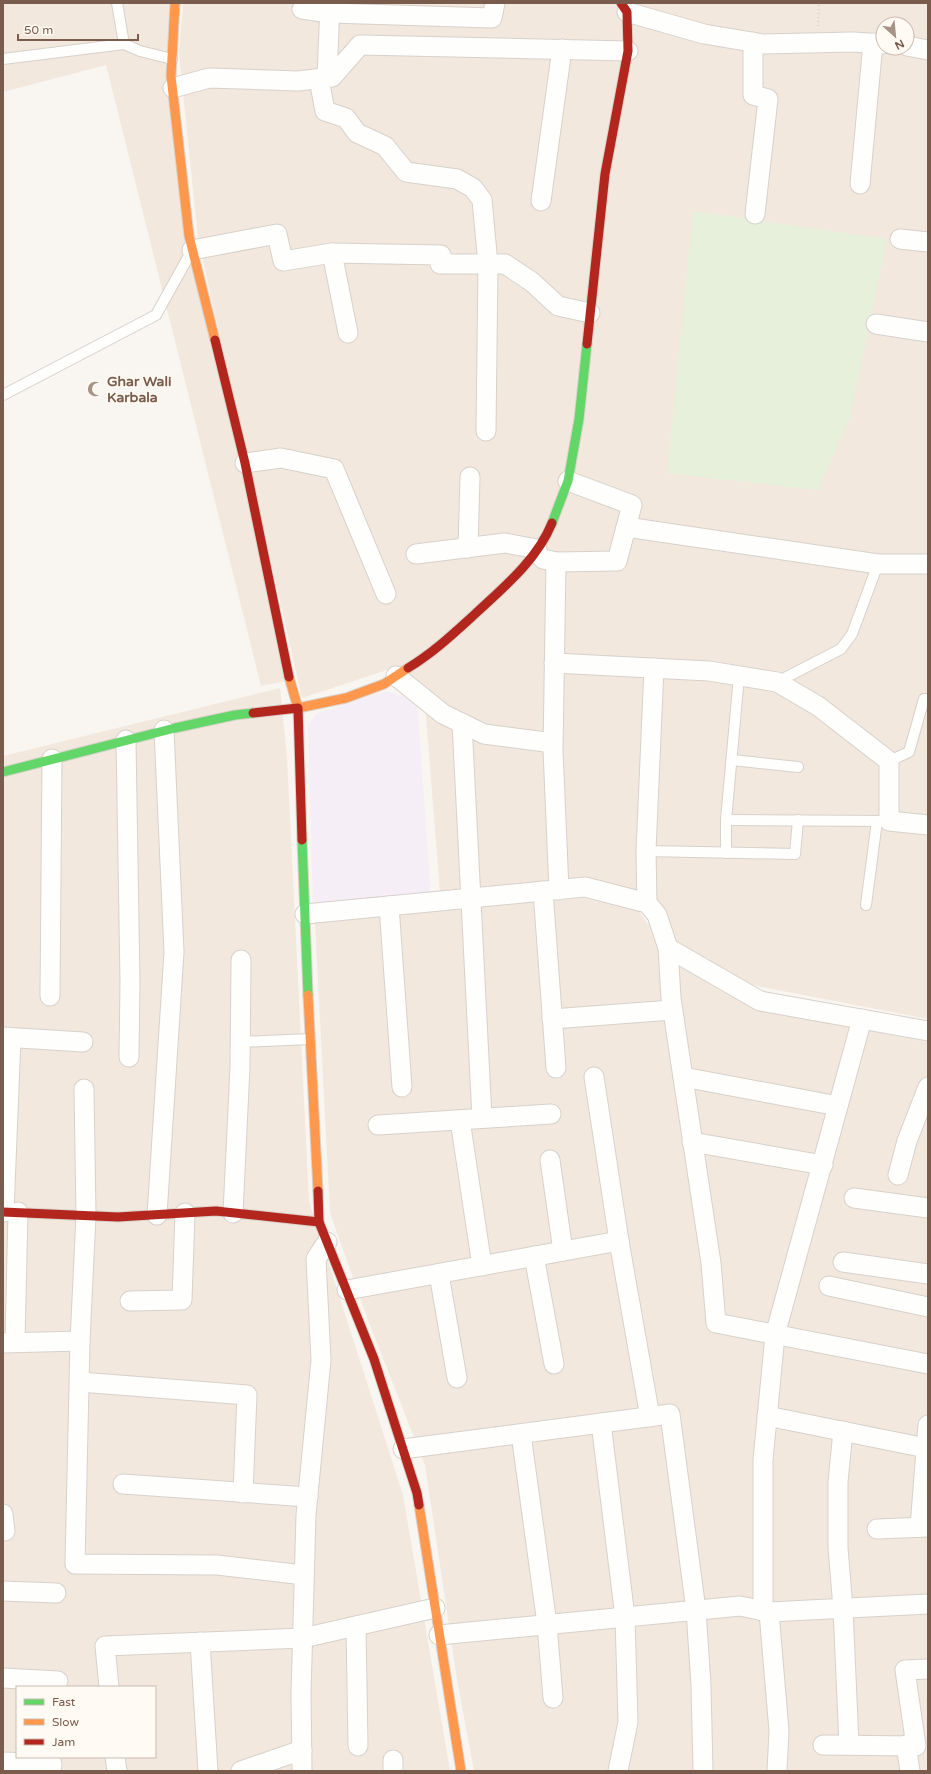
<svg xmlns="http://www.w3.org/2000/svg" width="931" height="1774" viewBox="0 0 931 1774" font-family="'Varela Round',sans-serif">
  <rect width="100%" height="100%" fill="#f9f5f0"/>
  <g fill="#f2e8de" fill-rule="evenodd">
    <path d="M3,3H170L167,93L285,681L261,686L106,65L3,92Z"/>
    <path d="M183,3H928V1019L751,985L675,942L661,910L619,886L440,892L425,704L390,669L302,698L198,239L179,53ZM883,24H907V48H883Z"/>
    <path d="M280,688L287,758L309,1202L403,1495L450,1771H3V756ZM17,1687H155V1757H17Z"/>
    <path d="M583,898L638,910L676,965L765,1011L928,1042V1771H474L457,1679L425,1465L368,1320L330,1213L315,921Z"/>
  </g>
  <path fill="#f6eef6" d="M386,691L417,700L431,896L313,906L308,726L316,714Z"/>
  <path fill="#e7f0db" d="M693,211L887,239L850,418L818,490L667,473Z"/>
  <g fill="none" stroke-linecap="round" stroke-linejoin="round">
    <g stroke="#d7d1cb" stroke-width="12">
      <g id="lane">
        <path d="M117,3L124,44L140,51L172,59"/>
        <path d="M3,59L124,44"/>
        <path d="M3,395L156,315L191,252"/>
        <path d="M777,682L841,649L852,634L878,564"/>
        <path d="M732,760L798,767"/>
        <path d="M889,761L909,752L924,699H928"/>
        <path d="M726,820L889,821"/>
        <path d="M646,851L795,854L798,820"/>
        <path d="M726,853V820L739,676"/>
        <path d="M866,905L877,821"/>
        <path d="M241,1042L310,1039"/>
      </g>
    </g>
    <g stroke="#d7d1cb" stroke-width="21">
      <g id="street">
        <path d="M302,9L330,13L492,18L495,3"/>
        <path d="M627,12L704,34L763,44L853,42L883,44"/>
        <path d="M753,42V95L768,99L755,214"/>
        <path d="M907,46L928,50"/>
        <path d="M327,78L330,3"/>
        <path d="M319,79L325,111L346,118L357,133L385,146L406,172L457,179L473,188L482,200L488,264L486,431"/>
        <path d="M173,88L209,78L298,81L332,77L360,45L628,51"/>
        <path d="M860,184L873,43"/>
        <path d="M541,201L562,49"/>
        <path d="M900,239L928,242"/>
        <path d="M192,250L277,234L283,261L332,253L348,333"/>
        <path d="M332,253L441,255L440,264H505L532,282L558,306L590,313"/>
        <path d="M876,324L928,332"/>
        <path d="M245,463L281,458L334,469L386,594"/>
        <path d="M626,527L878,564H928"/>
        <path d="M468,548L470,477"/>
        <path d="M416,554L505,543L537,549"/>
        <path d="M543,559L556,562L617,561L632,505L568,481"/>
        <path d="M556,562L553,750L559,890"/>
        <path d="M554,663L709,671L777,682L818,706L889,761V821L928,825"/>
        <path d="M396,676L443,714L484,734L553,743"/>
        <path d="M462,723L482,1118"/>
        <path d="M126,740L130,981L129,1057"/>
        <path d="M543,891L556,1068"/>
        <path d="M647,903L646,851L654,668"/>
        <path d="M389,906L402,1087"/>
        <path d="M305,914L585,887L647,903L657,915L668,948L760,1001L928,1031"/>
        <path d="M668,948L671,998L711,1263L716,1323L928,1364"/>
        <path d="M50,996L52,759"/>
        <path d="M552,1019L672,1010"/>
        <path d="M3,1037L83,1042"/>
        <path d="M594,1077L619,1241L650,1417"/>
        <path d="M683,1077L838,1106"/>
        <path d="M84,1089L86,1216L80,1341L75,1564L217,1565L304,1575"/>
        <path d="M460,1120L482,1266"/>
        <path d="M378,1125L551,1114"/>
        <path d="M692,1142L823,1165"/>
        <path d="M550,1160L563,1251"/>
        <path d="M898,1175L907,1141L928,1087"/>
        <path d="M854,1198L928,1208"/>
        <path d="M4,1212L11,1038"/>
        <path d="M233,1213L240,1067L241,960"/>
        <path d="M157,1215L174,952L164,730"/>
        <path d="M534,1256L554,1364"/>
        <path d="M843,1262L928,1274"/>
        <path d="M439,1274L457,1378"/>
        <path d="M829,1286L928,1307"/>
        <path d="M347,1290L619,1241"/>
        <path d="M130,1301L182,1300L185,1213"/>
        <path d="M15,1342L18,1212"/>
        <path d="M3,1343L80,1341"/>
        <path d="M80,1382L247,1395L243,1493"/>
        <path d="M767,1416L926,1448"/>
        <path d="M601,1423L625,1617L628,1722L618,1771"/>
        <path d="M843,1431L838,1482V1548L843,1608L849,1745"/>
        <path d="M521,1434L547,1624L553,1698"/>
        <path d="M403,1449L670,1414L696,1610L701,1685L703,1771"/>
        <path d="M123,1484L308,1497"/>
        <path d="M3,1514L5,1531"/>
        <path d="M920,1527L928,1425"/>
        <path d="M877,1529L928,1527"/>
        <path d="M3,1591L56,1593"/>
        <path d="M763,1611V1460L775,1335L862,1019"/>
        <path d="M769,1612L779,1731L777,1771"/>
        <path d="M356,1626L358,1746"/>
        <path d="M439,1635L740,1606L769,1612L928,1604"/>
        <path d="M200,1642L208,1771"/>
        <path d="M3,1678L58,1681"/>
        <path d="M109,1687L105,1646L303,1638L435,1608"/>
        <path d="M823,1745L916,1746L905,1670L928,1669"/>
        <path d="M906,1745L910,1771"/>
        <path d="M115,1757L117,1771"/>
        <path d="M393,1760V1771"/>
        <path d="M3,1762L52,1764L51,1771"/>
        <path d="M241,1771L302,1750"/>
        <path d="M302,1771L301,1694L306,1515L321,1360L316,1259L327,1242"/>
      </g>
    </g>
    <g stroke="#d9d2cb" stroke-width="11">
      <g id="fast">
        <path d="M552,523L568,481L579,419L587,344"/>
        <path d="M3,772L175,728L235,715L253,713"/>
        <path d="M302,840L308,995"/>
      </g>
    </g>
    <g stroke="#d9d2cb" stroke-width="11">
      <g id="slow">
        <path d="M175,3L171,76L189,236L215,340"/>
        <path d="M289,677L298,708L346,698L384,684L408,668"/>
        <path d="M308,995L318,1191"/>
        <path d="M419,1505L461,1771"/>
      </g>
    </g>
    <g stroke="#d9d2cb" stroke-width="11">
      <g id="jam">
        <path d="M215,340L245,463L289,677"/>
        <path d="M587,344L605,174L628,51L627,12L621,3"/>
        <path d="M408,668C434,652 453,634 475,614C504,587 537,560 552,523"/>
        <path d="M253,713L298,708L302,840"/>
        <path d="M318,1191L319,1222L374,1359L417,1493L419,1505"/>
        <path d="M3,1212L118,1217L216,1211L319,1222"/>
      </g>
    </g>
    <path stroke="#dcd5d0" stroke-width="2.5" stroke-dasharray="1 3" stroke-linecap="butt" d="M818,26L819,3"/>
    <use href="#lane" stroke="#fefefd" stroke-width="10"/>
    <use href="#street" stroke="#fefefd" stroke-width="19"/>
    <use href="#fast" stroke="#63d668" stroke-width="9"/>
    <use href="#slow" stroke="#ff974d" stroke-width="9"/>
    <use href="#jam" stroke="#b3261e" stroke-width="9"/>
  </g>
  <defs>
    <g id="mosque-bare" transform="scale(1.2)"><path d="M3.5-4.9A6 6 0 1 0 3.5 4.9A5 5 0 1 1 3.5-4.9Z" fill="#a69286" stroke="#fffaf3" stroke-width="2.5" paint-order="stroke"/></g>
  </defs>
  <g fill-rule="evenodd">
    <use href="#mosque-bare" x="95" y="389"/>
  </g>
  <g text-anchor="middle" stroke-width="3" stroke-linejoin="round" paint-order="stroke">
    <g font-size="14" font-weight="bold" fill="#7a5c4d" stroke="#fffaf3" text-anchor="start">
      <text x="107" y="386">Ghar Wali<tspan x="107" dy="16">Karbala</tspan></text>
    </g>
  </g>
  <rect width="931" height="1774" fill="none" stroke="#7a5c4d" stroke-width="8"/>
  <rect x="16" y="1686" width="140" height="72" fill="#fffaf3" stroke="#cabbb1"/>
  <rect x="24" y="1699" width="20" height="6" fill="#63d668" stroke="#cabbb1"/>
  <text x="52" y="1706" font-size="12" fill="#7a5c4d">Fast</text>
  <rect x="24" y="1719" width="20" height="6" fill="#ff974d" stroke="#cabbb1"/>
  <text x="52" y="1726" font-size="12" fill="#7a5c4d">Slow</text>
  <rect x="24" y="1739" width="20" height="6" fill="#b3261e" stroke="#cabbb1"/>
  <text x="52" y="1746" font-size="12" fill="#7a5c4d">Jam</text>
  <g transform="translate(895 36) rotate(153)"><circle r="19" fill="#fffaf3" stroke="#cabbb1"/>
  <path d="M0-3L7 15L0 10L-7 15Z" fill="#a69286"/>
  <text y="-6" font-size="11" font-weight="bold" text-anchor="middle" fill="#7a5c4d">N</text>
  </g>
  <path d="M18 34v6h120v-6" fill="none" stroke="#7a5c4d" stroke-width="2"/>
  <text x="24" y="34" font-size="12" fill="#7a5c4d" stroke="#fffaf3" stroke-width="3" paint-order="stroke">50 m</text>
</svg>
